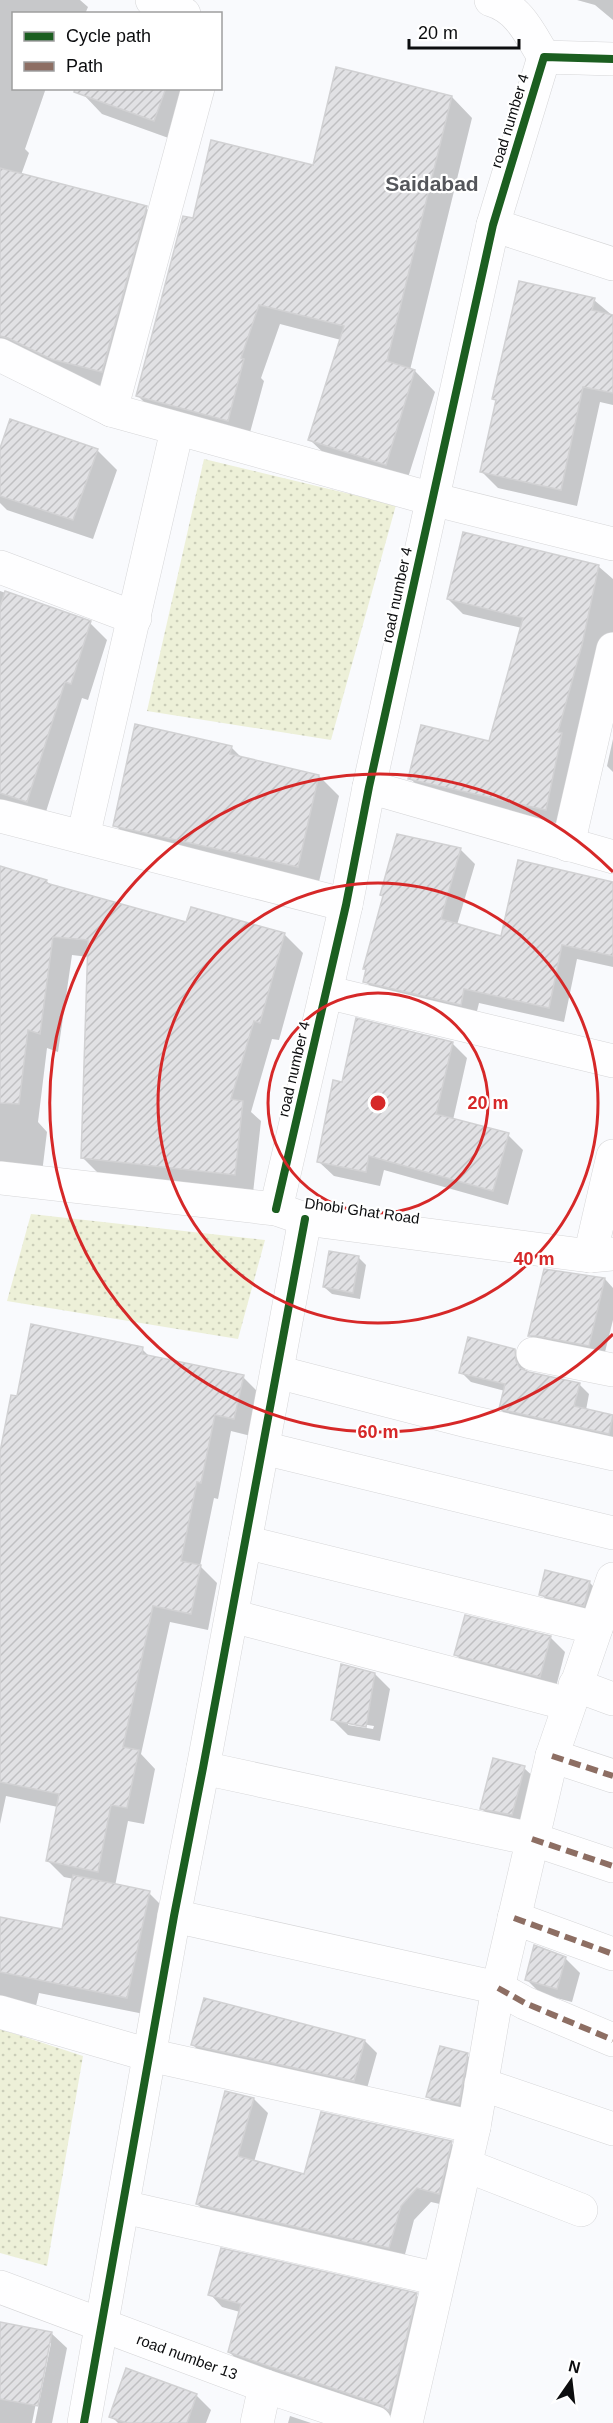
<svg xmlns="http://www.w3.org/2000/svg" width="613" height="2423" viewBox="0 0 613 2423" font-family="Helvetica,sans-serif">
  <defs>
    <pattern id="grass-dots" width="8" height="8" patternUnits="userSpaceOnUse" patternTransform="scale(1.5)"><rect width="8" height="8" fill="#edf0d8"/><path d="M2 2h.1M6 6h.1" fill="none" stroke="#cacdb8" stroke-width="1.8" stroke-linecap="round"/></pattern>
    <pattern id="building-hatch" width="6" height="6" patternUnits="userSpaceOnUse" patternTransform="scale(1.5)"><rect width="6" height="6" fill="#e1e1e4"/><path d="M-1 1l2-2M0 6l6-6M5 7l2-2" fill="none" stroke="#c0c0c2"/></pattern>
  </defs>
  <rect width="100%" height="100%" fill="#f9fafd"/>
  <g fill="url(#grass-dots)">
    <path d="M204,459L396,505L331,740L147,711Z"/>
    <path d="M31,1214L265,1240L238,1339L7,1301Z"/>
    <path d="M0,2029L83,2056L47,2266L0,2253Z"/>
  </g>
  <g fill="#0003" fill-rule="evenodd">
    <path d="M0,0H80L88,7L85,14H14V88H46L25,149L29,153L21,175L146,208L165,227L121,391L0,359Z"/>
    <path d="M577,0H613V20L595,5Z"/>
    <path d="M338,69L452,97L472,118L410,370L415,371L435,392L406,484L331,460L310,440L341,340L280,324L261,378L264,381L248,440L158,416L138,396L194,220L314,167Z"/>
    <path d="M85,88H193L174,140L102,114L83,94Z"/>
    <path d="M594,300L613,316V405L600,402L577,506L498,488L481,471L497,402L494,399Z"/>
    <path d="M97,450L117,470L93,539L7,510L0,503V453Z"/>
    <path d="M598,566L613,579V653L560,824L424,793L410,778L490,743L522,628L463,614L448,599Z"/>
    <path d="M0,591L90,623L107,640L88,700L82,698L44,818L0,804Z"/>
    <path d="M613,739V772L607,766Z"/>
    <path d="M231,747L243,759L319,776L339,796L318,886L135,845L115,825Z"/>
    <path d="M460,849L475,864L457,925L502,938L613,883V967L577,959L564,1022L479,1003L475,1019L380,996L365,981L367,971L365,968L384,897L382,895Z"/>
    <path d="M0,867L46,881L51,885L187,924L284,934L303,953L279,1040L272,1039L251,1112L261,1121L253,1193L101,1176L82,1157L89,957L72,955L58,1052L47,1048L38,1122L47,1132L42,1173L0,1167Z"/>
    <path d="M452,1043L467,1058L453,1120L508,1135L523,1150L508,1205L384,1170L380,1186L334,1176L319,1162L343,1084Z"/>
    <path d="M359,1258L366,1265L360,1299L332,1294L324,1287Z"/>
    <path d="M605,1279L613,1288V1320L603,1360L544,1350L530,1336Z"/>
    <path d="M142,1349L151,1358L243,1377L260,1394L251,1436L231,1431L218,1499L214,1498L200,1566L217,1583L208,1630L170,1622L141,1754L155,1769L144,1824L128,1821L115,1886L149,1893L166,1910L144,2014L39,1993L35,2010L0,2003V1918L63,1931L74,1879L64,1877L47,1860L58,1807L6,1796L0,1824V1457L18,1398Z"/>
    <path d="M514,1351L525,1361V1372L579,1384L589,1394L586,1410L613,1416V1442L510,1419L500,1409L505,1391L471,1382L461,1372Z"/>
    <path d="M589,1582L604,1597L598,1620L555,1609L541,1594Z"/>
    <path d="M551,1638L565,1652L555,1691L470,1669L455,1654Z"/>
    <path d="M375,1674L390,1689L380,1741L348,1735L333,1720ZM348,1722L374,1726L373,1729L348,1725Z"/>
    <path d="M524,1768L539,1782L526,1829L496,1823L481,1808Z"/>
    <path d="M565,1958L580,1973L572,2002L541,1994L526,1979Z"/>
    <path d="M274,2016L365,2041L377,2053L366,2092L205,2057L193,2045L274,2018Z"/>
    <path d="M467,2055L482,2070L473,2118L442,2111L428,2097Z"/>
    <path d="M254,2099L268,2113L254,2162L305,2176L451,2143L465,2157L453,2207L431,2202L414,2220L403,2262L212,2218L197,2204Z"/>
    <path d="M210,2294L416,2295L428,2307L395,2417L242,2364L229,2352L240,2312L222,2307Z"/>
    <path d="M0,2323L51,2333L67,2348L52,2423H35L51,2343H48L32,2423H0Z"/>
    <path d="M196,2395L211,2410L206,2423H118L111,2416Z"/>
    <path d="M290,2416L311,2423H288Z"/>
  </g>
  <g fill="url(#building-hatch)" stroke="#d1d1d3" stroke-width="1.5">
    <path d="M336,67L452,96L387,361L415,370L386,465L308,440L344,326L259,305L241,358L244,359L228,421L136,396L183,216L193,218L211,140L313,165Z"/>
    <path d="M75,88H166L154,121L74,92Z"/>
    <path d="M0,168L147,206L102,372L51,359L8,338L0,336Z"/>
    <path d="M519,281L595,298L592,310L613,315V393L583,387L561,490L480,472L496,400L492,399Z"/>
    <path d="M10,419L98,449L73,520L0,496V448Z"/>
    <path d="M463,532L599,565L582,645L558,732L562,733L546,810L408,779L421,725L489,741L523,618L447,599Z"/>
    <path d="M5,591L91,621L71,684L65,682L27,802L0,793V607Z"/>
    <path d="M135,724L232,746L230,754L319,775L298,867L113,826Z"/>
    <path d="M397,834L461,848L441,919L501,936L518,860L613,882V956L562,945L549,1008L464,989L461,1005L363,982L366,969H363L383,896L380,895Z"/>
    <path d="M0,866L47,880L46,883L186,922L191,907L285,933L260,1023L254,1021L231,1099L243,1101L235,1175L81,1158L88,940L53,937L40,1034L28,1030L19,1104L0,1103Z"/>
    <path d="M356,1018L453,1042L436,1114L509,1133L493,1191L369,1156L366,1172L317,1162L333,1080L342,1082Z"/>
    <path d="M329,1251L359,1256L353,1293L323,1287Z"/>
    <path d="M544,1269L605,1278L589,1346L537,1336H528Z"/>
    <path d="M31,1324L143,1347L142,1354L244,1375L234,1419L215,1415L201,1483L197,1482L181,1561L201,1565L191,1614L153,1606L123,1747L139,1750L127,1808L111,1805L98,1872L46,1861L59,1794L0,1782V1452L11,1395L17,1396Z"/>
    <path d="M468,1337L515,1349L516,1361L520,1368L529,1372L580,1383L574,1406L613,1415L609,1434L499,1409L505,1384L459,1373Z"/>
    <path d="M545,1570L590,1581L584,1606L539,1595Z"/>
    <path d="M465,1615L551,1636L540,1677L454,1655Z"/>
    <path d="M341,1664L375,1673L366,1727L331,1720Z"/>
    <path d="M493,1758L525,1766L512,1815L480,1809Z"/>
    <path d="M73,1875L150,1891L127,1998L0,1972V1917L62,1929Z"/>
    <path d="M534,1945L566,1957L557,1989L525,1980Z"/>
    <path d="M204,1998L365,2040L354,2081L191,2045Z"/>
    <path d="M440,2046L468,2053L459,2104L426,2097Z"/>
    <path d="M225,2091L254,2098L238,2156L304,2174L321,2112L452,2141L439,2194L417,2188L401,2206L389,2248L196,2204Z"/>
    <path d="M221,2248L417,2293L389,2411L381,2405L228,2352L241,2304L208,2295Z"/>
    <path d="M0,2322L52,2332L38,2406L0,2399Z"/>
    <path d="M126,2368L197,2394L187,2423H127L109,2417Z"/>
  </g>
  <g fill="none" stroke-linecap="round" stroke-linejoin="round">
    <g stroke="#d6d6d8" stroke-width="34">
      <g id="minor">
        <path d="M152,0L184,14"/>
        <path d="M491,0C519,8 530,34 544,57"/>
        <path d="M493,225L613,264"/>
        <path d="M0,355L111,410L432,499L613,544"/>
        <path d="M111,410L198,88"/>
        <path d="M0,567L135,618"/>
        <path d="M369,787L613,857"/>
        <path d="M0,816L346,905"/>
        <path d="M83,837L177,430"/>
        <path d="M568,845L613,649"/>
        <path d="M326,992L613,1061"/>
        <path d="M276,1209L346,905L369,787L493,225L544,57L613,59"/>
        <path d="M590,1256L613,1156"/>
        <path d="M533,1354L613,1370"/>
        <path d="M277,1372L471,1422L613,1454"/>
        <path d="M263,1448L613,1533"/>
        <path d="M245,1542L596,1628"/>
        <path d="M232,1616L568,1704"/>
        <path d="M575,1685L613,1699"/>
        <path d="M552,1756L613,1776"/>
        <path d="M203,1768L532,1839L613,1866"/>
        <path d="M174,1916L498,1988L525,2003L613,2040"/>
        <path d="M514,1918L613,1954"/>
        <path d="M0,2012L149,2055L474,2127"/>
        <path d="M481,2084L613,2129"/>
        <path d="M465,2165L581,2210"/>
        <path d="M124,2207L438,2279"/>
        <path d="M0,2287L265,2386L375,2423"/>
        <path d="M84,2423L174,1916L203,1768L305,1219"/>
        <path d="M257,2423L265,2386"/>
        <path d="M406,2423L474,2127L498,1988L552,1756L613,1579"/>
      </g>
    </g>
    <g stroke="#d6d6d8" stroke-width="34">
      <path id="major" d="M0,1178L276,1209L305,1219L590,1256L613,1254"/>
    </g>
    <use href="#minor" stroke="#fefeff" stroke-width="33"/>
    <use href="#major" stroke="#fefeff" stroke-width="33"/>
    <g stroke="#8d6e63" stroke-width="6" stroke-dasharray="12 6" stroke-linecap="butt">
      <path d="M552,1756L613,1776"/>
      <path d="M532,1839L613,1866"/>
      <path d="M514,1918L613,1954"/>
      <path d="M498,1988L525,2003L613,2040"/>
    </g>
    <g stroke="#fff" stroke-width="11">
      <g id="cycleway">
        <path d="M276,1209L346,905L369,787L493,225L544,57L613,59"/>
        <path d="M84,2423L174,1916L203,1768L305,1219"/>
      </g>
    </g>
    <use href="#cycleway" stroke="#1b5e20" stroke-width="8"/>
  </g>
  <g fill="none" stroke="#d62828" stroke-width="3">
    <circle cx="378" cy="1103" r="110"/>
    <circle cx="378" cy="1103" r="220"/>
    <path d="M613 1334A329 329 0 1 1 613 872"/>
  </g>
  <g text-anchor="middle" stroke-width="4.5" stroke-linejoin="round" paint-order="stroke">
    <g font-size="15" fill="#0c0d0f" stroke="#fff">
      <text transform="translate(510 121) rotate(-73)" y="5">road number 4</text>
      <text transform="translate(397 595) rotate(-78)" y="5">road number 4</text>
      <text transform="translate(294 1069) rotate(-77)" y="5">road number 4</text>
      <text transform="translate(362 1211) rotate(8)" y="5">Dhobi Ghat Road</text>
      <text transform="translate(187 2357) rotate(20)" y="5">road number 13</text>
    </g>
    <g font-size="21" font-weight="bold" fill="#54565b" stroke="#fff">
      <text x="432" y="191">Saidabad</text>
    </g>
  </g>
  <circle cx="378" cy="1103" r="9" fill="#d62828" stroke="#fff" stroke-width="3"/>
  <g font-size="18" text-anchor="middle" font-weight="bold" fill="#d62828" stroke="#fff" stroke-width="4.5" stroke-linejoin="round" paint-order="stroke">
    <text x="488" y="1109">20 m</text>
    <text x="534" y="1265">40 m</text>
    <text x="378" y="1438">60 m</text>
  </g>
  <rect x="12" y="12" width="210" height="78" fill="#ffffff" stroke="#9e9e9f" stroke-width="1.5"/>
  <rect x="24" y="32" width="30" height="9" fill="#1b5e20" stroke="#9e9e9f" stroke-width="1.5"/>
  <text x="66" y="42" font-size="18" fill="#0c0d0f">Cycle path</text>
  <rect x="24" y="62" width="30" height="9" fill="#8d6e63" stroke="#9e9e9f" stroke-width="1.5"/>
  <text x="66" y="72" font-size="18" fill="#0c0d0f">Path</text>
  <g transform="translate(571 2381) rotate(14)" stroke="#ffffff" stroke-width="4.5" paint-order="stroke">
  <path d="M0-4.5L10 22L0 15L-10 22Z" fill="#0c0d0f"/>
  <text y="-9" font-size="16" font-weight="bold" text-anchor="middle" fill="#0c0d0f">N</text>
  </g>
  <path d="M409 39v9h110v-9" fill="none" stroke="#0c0d0f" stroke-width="3"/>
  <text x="418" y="39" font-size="18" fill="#0c0d0f" stroke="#ffffff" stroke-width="4.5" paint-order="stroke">20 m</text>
</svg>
